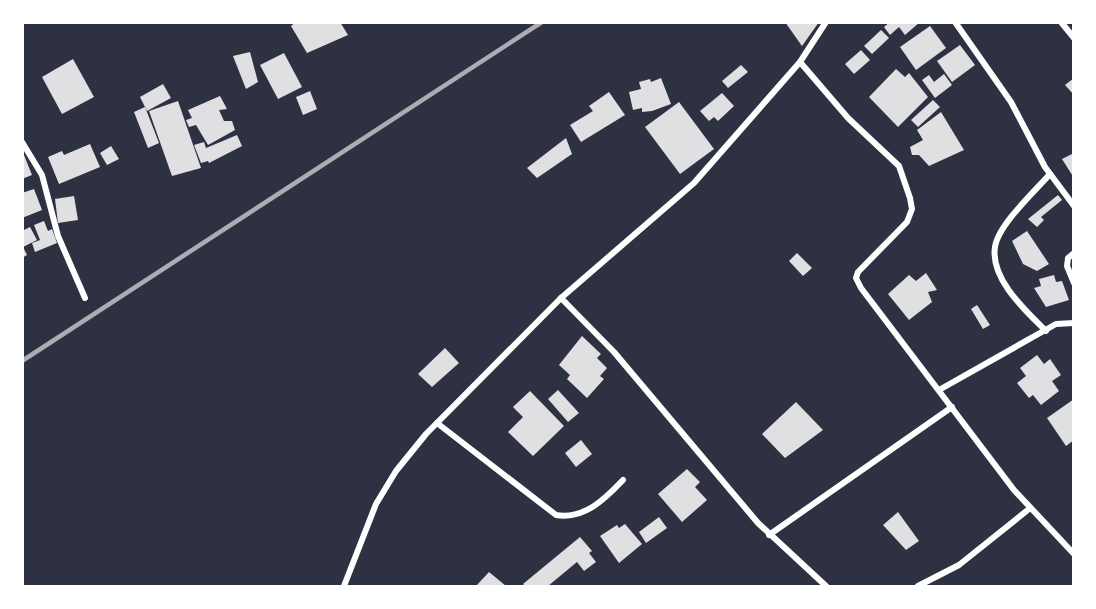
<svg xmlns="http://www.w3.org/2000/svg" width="1096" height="609" viewBox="0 0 1096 609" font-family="Manrope,sans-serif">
  <rect width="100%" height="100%" fill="#2d3142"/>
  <g fill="#e0e0e3">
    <path d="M296,22H340L348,35L307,53L291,26Z"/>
    <path d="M785,22H819L802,46Z"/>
    <path d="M890,22H920L905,35L899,27L890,35L884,27Z"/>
    <path d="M930,26L946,48L916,70L900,47Z"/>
    <path d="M881,30L889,38L872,54L864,46Z"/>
    <path d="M960,45L975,65L952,82L937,61Z"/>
    <path d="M861,50L870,60L854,74L845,64Z"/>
    <path d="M250,52L258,82L246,89L233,56Z"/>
    <path d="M284,53L302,87L278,99L260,65Z"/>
    <path d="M73,59L94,97L62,114L42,77Z"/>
    <path d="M741,65L748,72L728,88L722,81Z"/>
    <path d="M896,69L905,77L909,73L928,97L898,127L869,97Z"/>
    <path d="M944,74L952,85L935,98L922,80L929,75L934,82Z"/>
    <path d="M661,78L671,104L652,111L642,112V108L633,110L629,92L641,89L639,82L650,79L651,82Z"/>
    <path d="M1074,78V95L1065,85Z"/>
    <path d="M163,84L171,98L147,111L140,97Z"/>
    <path d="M310,91L317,109L303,115L296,97Z"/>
    <path d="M609,92L625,115L581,142L570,125L593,111L589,106Z"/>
    <path d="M722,93L734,106L718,121L714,117L709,121L700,111Z"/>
    <path d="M220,96L227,109L219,110L224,121H232L235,130L208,145L196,125L189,127L186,120L192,118L188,110Z"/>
    <path d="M933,100L940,107L918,127L911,120Z"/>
    <path d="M178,101L201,168L172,176L149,111Z"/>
    <path d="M679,102L714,149L680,174L645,127Z"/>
    <path d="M145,107L159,143L148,148L134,112Z"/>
    <path d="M941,112L964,150L929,166L919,155H912L910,147L923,140L917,130Z"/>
    <path d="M237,135L242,146L209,163L208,161L201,163L194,145L204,142L206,148Z"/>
    <path d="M566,138L572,154L537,178L527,168Z"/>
    <path d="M90,144L100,167L59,184L48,157L62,151L64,155Z"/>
    <path d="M111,146L119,159L107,165L100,153Z"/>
    <path d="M22,150L32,175L22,179Z"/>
    <path d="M1074,153V178L1062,159Z"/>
    <path d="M34,189L42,210L22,218V193Z"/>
    <path d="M1058,195L1062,200L1041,217L1044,220L1037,227L1028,219Z"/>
    <path d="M74,196L78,220L58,223L55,199Z"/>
    <path d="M44,221L48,231L52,229L57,243L35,252L32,243L40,240L34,225Z"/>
    <path d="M30,227L37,240L23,247L27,255L22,258V231Z"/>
    <path d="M1027,231L1049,264L1037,271L1023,264L1012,241Z"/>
    <path d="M797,253L812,268L803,276L789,261Z"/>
    <path d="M926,273L937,290L928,292L932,302L909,320L888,294L909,275L916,281Z"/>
    <path d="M1054,275L1056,282L1062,281L1069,300L1046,307L1034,288L1041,286L1039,279Z"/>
    <path d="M977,305L990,325L983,329L971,309Z"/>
    <path d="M582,336L601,354L597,358L607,368L600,376L604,379L587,398L567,379L570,375L559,365Z"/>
    <path d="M445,348L459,363L432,387L418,374Z"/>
    <path d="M1037,355L1044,364L1050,359L1061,375L1052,381L1059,391L1041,405L1033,395L1029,398L1017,383L1026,376L1020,368Z"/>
    <path d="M558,390L579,413L568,422L548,399Z"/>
    <path d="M530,391L564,426L533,456L508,432L523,417L513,407Z"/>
    <path d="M1074,399V440L1066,446L1047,418Z"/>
    <path d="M796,402L823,430L785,458L762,434Z"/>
    <path d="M581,440L592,454L576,467L565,453Z"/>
    <path d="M687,469L700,482L695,487L707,500L682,522L658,494Z"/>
    <path d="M898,512L919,541L906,550L883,525Z"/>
    <path d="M659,517L667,528L646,543L639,532Z"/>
    <path d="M625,524L642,544L619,563L600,536L617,525L619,528Z"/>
    <path d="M580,537L592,551L589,553L596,562L584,571L577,562L548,586H525L523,584Z"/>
    <path d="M489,572L506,586H476Z"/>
  </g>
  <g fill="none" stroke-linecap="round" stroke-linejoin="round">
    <g stroke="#fff" stroke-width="6">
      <path d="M955,22L1011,102L1045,167L1074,206"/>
      <path d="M1061,22L1074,38"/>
      <path d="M800,62L848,118L899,166L910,198L912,209L907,222L858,272L856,278L861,288L1014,490L1074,554"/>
      <path d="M22,142L42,175L58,236L85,298"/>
      <path d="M1074,253L1068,258L1067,266L1074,283"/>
      <path d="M561,298L614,352L758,523L826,586"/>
      <path d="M1046,331C1026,311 990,279 995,247C998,225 1035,191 1050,174"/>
      <path d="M939,390L1056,324L1074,323"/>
      <path d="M437,423L556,515C584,520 605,499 623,480"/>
      <path d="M769,535L952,407"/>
      <path d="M344,586L376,504L396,471L426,434L561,298L694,183L800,62L826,22"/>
      <path d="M918,586L959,565L1029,509"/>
    </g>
    <path stroke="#abadb3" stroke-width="4.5" d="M22,361L542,22"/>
  </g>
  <rect width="1096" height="609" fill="none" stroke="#ffffff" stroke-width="48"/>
</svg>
